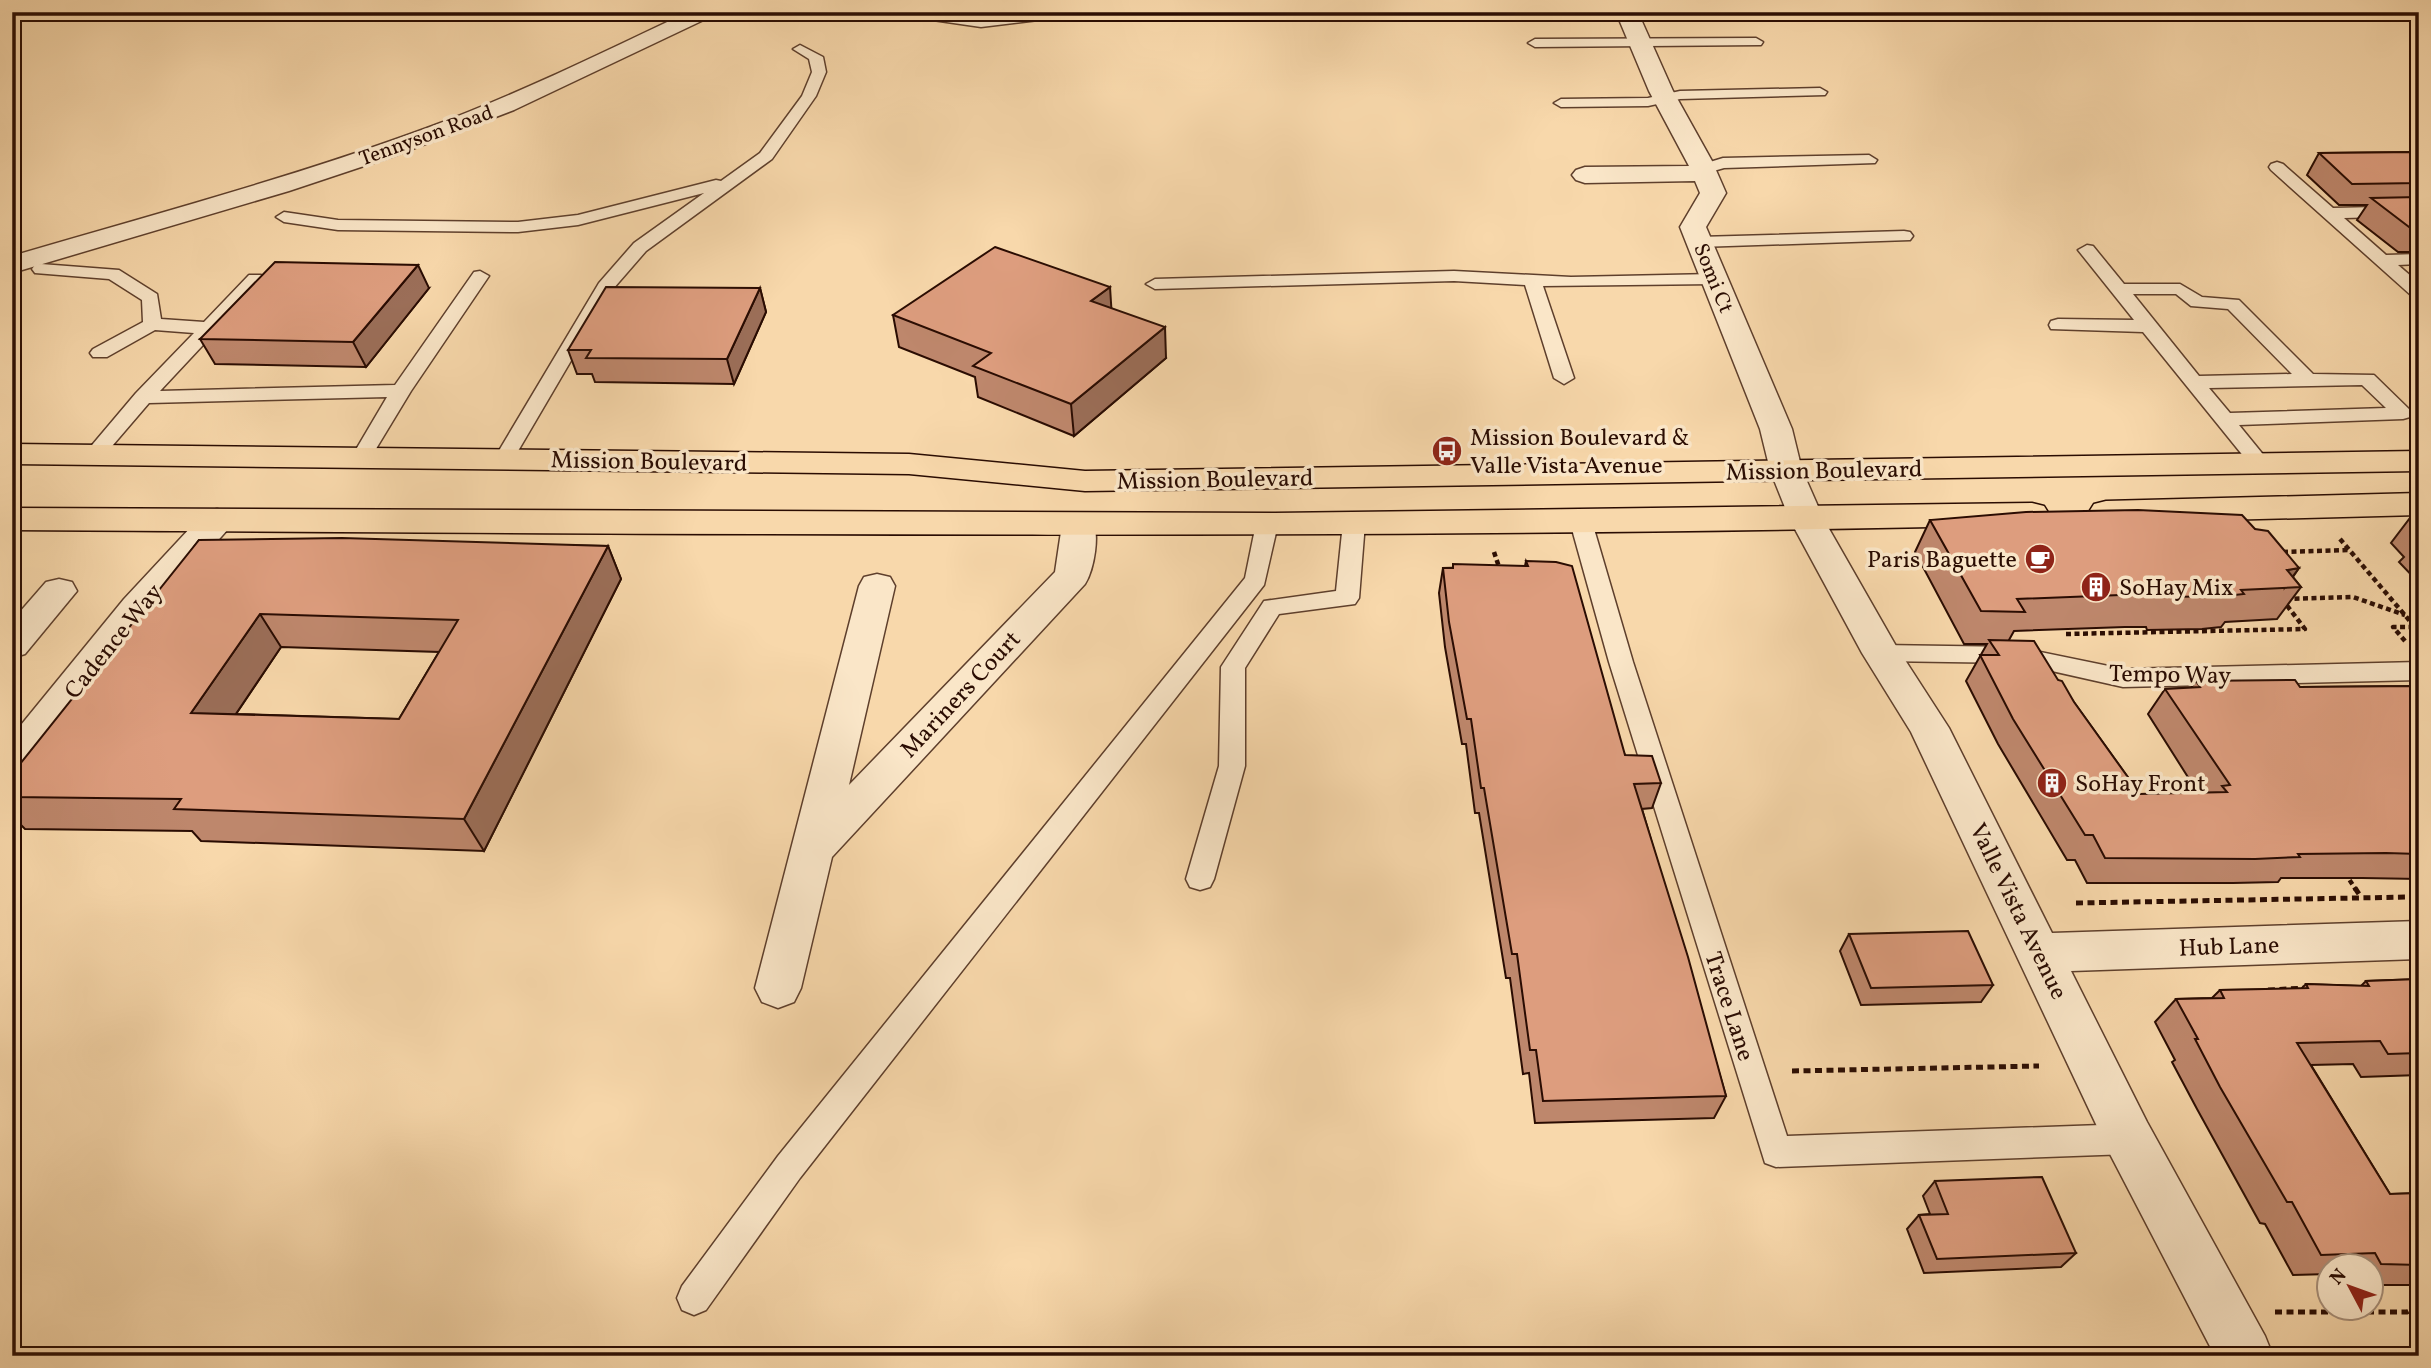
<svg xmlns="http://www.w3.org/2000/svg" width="2431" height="1368" viewBox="0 0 2431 1368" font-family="Vollkorn,serif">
  <rect width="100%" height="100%" fill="#f8d8ab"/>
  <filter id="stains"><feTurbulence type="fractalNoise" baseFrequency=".00286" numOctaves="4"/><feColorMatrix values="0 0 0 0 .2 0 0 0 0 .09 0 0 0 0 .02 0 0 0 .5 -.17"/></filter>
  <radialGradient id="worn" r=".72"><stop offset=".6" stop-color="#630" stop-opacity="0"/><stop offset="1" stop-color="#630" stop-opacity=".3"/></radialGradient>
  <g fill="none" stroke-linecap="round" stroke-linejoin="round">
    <g stroke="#5e3f2c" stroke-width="3">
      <g id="lane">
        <path d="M1756,38L1763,42L1761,45L1535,47L1528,43L1535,39Z"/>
        <path d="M800,45L823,57L826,72L816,96L772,159L646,251L613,289L511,463H497L494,459L599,283L634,243L704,193L578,225L518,232L338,230L284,222L276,217L284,212L338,220L518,222L578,215L716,180L721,181L760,153L802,96L812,72L809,59L793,49Z"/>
        <path d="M1820,88L1827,92L1825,95L1680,99L1648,106L1561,107L1554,103L1561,99L1648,98L1680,91Z"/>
        <path d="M1869,155L1877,160L1875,163L1724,168L1703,174L1695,169L1697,166L1723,158Z"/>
        <path d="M2277,162L2283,164L2333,208L2419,206V216L2344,218L2386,255L2419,254V264L2398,265L2419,283V298L2413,297L2271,170L2269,167L2271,164Z"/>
        <path d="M1904,231L1910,232L1913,236L1910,240L1699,247L1690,242L1699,237Z"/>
        <path d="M2087,245L2093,246L2124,284H2180L2202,297L2239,300L2313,374L2374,375L2413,413L2410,417L2403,419L2239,425L2270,463L2267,468H2253L2143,332L2051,329L2049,325L2051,321L2058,319L2134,320L2078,250ZM2133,294H2176L2191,306L2228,309L2292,374L2199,376ZM2362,385L2386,408L2230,413L2209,388Z"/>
        <path d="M41,264L119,270L157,294L161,319L204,322L249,275H261L264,279L261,283L160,391L395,385L474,272L480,271L489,276L411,391L368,462H354L351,458L387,397L149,403L101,459H87L84,455L87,451L136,393L194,333L155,330L107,357H93L90,353L93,349L143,322L142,300L109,279L35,273L32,269L35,265Z"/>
        <path d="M1454,271L1571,277L1714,274L1723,279L1714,284L1543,286L1574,378L1564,384L1554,378L1525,285L1454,281L1155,289L1146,284L1155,279Z"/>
        <path d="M1581,515L1589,517L1592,522L1633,662L1787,1136L2129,1124L2140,1128L2145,1139L2140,1150L2129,1154L1776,1167L1765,1163L1609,662L1570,522L1573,517Z"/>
        <path d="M1354,516L1362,518L1365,523L1359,598L1355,604L1279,614L1245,668V766L1214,879L1210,887L1200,890L1190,887L1186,879L1219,766L1221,667L1264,601L1336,591L1343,523L1346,518Z"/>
        <path d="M1267,517L1275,519L1278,524L1264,585L800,1178L706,1310L694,1315L682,1310L677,1298L682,1286L778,1156L1245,578L1256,524L1259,519Z"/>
        <path d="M1881,645L2016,647L2123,669L2419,662V680L2123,687L2016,663L1881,661L1873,659L1869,653L1873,647Z"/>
      </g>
    </g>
    <g stroke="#5e3f2c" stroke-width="3">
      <g id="street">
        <path d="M688,12H715L712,16L514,110L394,156L289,191L12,273V256C151,215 291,178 427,128C516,95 602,53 688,12Z"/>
        <path d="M909,12L981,15L1065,12L1062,16L1055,18L981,27L919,18L912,16Z"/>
        <path d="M1623,12L1636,13L1640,17L1673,91L1712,161L1726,193L1706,227L1792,429L1802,470L1824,520L1896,646L1949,728L2052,933L2419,921V959L2071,971L2147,1122L2265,1336L2273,1356H2215L2111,1156L1911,732L1862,653L1790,520L1770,470L1760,429L1680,227L1700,193L1695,181L1585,183L1576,180L1572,175L1576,170L1585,167L1689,166L1649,91L1618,17Z"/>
        <path d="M217,509L229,512L234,520L229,528L150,617L26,776L12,780V736L124,599L205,512Z"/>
        <path d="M1079,514L1091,517C1101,532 1094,570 1085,584L832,857L801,988L794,1002L778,1008L762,1002L755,988L859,586L864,577L877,574L890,577L895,586L849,785L1055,572L1062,525L1067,517Z"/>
        <path d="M59,579L72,582L77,591L25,654L12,658V621L46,582Z"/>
      </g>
    </g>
    <g stroke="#2a0c02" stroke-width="3">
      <g id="primary">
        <path d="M12,444L909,454L1085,471L2419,451V471L1085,491L909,474L12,464Z"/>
        <path d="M2419,493V515L2106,523L2094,520L2089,512L2094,504L2106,501Z"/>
        <path d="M2032,503L2044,506L2049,514L2044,522L2032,525C1359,540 686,534 12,530V508L1275,513Z"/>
      </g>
    </g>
    <g stroke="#2a0c02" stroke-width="4.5" stroke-dasharray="5 3.5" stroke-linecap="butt">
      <path d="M2340,539L2415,627"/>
      <path d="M1494,552L1500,570"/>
      <path d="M2283,552L2350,550"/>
      <path d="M2286,599L2353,597L2405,615"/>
      <path d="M2066,634L2305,629L2285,603"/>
      <path d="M2405,641L2393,627H2419"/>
      <path d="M2345,873L2356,890"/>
    </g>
    <g stroke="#2a0c02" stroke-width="5" stroke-dasharray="7 4.5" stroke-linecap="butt">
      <path d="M2355,888L2361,897"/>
      <path d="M2076,903L2411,897"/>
      <path d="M2268,990L2308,988"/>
      <path d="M1792,1071L2039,1066"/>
      <path d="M2275,1312H2407L2419,1306"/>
    </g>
    <use href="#lane" fill="#fae6c8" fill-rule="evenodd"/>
    <use href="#street" fill="#fae6c8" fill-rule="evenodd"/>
    <use href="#primary" fill="#f8d8ab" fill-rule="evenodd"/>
  </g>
  <g fill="#be876c" stroke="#2a0c02" stroke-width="2" fill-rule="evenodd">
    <path d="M2419,152V252H2398L2357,220L2367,205H2339L2307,175L2319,153Z"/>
    <path d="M2419,260V271L2414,267Z"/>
    <path d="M429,288L366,367L215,364L200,339Z"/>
    <path d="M760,288L766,312L734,384L595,382L592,374H577L568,350Z"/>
    <path d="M1111,308L1166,358L1074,436L978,397L975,377L899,347L893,315Z"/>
    <path d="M2416,510H2419V583L2399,562L2404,557L2391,543Z"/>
    <path d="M1930,520L2255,529L2299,568L2293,577L2301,587L2277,619L2225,622L2221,627L2202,629L2147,630L2146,627H2125L2014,631L2009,640L2058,680L2140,794L2198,793L2148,714L2165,689L2191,688L2196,681L2300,687L2414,686L2419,680V879L2362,878H2281L2278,882L2233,883H2087L2075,860H2067L1998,744L1966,681L1987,644H1964L1915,552Z"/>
    <path d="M199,540L608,546L621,579L484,851L201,841L192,831L25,829L12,816V797ZM281,647L439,652L399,719L236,714Z"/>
    <path d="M1526,561L1625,755L1661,783L1652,808L1642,809L1726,1096L1714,1118L1535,1123L1529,1073L1523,1074L1510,978H1506L1479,813H1475L1466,744H1462L1445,647L1439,593L1443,568L1525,566Z"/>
    <path d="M1849,934L1993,985L1981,1002L1861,1005L1840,951Z"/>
    <path d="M2419,979V1075L2361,1077L2353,1064L2311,1065L2390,1194L2419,1193V1285H2371V1266H2329V1274L2293,1275L2265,1224L2260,1223L2197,1109L2172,1062L2175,1060L2155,1022L2176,999L2212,998L2220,990L2301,989L2306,984L2361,986L2366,981Z"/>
    <path d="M1935,1181L2076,1253L2061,1267L1924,1273L1907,1229L1919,1215L1930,1214L1923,1196Z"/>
  </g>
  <g fill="#9b6e58" stroke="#2a0c02" stroke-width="2">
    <path d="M418,265L429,288L366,367L353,342Z"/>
    <path d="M1110,287L1112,318L1091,301Z"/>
    <path d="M760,288L766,312L734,384L727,359Z"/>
    <path d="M1165,327L1166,358L1074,436L1071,404Z"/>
    <path d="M608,546L621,579L484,851L464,819Z"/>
    <path d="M2299,568L2285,587L2287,570Z"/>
    <path d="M260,614L281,647L215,745L191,713Z"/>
  </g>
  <g fill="#dd9d7e" stroke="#2a0c02" stroke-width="2" fill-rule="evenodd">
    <path d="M2419,152V183L2352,184L2319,153Z"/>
    <path d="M2419,197V230H2413L2371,198Z"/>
    <path d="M995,247L1110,287L1091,301L1165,327L1071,404L973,366L991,353L893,315Z"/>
    <path d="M275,262L418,265L353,342L200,339Z"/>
    <path d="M606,287L760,288L727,359L586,358L591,350H568Z"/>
    <path d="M2138,510L2242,515L2255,529L2268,531L2299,568L2287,570L2301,587L2241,590L2244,594L2225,596L2169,597L2167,595L2146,594L2017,599L2025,612L1981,611L1930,520L2026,512Z"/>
    <path d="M342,538L608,546L464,819L174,809L181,799L12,797V774L199,540ZM260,614L458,620L399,719L191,713Z"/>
    <path d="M1526,561L1556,562L1572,566L1625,755L1652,756L1661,783L1634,784L1688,957L1726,1096L1543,1101L1536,1050H1530L1517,954H1512L1484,788H1481L1471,719H1467L1449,622L1443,568H1453V564L1528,566Z"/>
    <path d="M1989,640L2034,641L2058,680L2062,681L2074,702L2140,794L2227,792L2222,786L2230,785L2165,689L2200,687L2196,681L2295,680L2300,687L2419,686V854L2386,853L2298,854L2300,857L2255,859L2105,858L2093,835H2085L2013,719L1980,655H1999Z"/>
    <path d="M1968,931L1993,985L1871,988L1849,934Z"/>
    <path d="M2419,979V1053L2388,1054L2380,1041L2297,1043L2390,1194L2419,1193V1265L2381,1264L2375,1253L2321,1255L2292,1202H2287L2220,1087L2195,1039H2198L2176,999L2224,998L2220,990L2308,988L2306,984L2369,986L2366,981Z"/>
    <path d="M2042,1177L2076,1253L1937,1259L1919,1215L1948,1214L1935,1181Z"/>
  </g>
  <defs>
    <g id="bus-disc" transform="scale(1.575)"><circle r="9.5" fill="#8f2418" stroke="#fae6c8"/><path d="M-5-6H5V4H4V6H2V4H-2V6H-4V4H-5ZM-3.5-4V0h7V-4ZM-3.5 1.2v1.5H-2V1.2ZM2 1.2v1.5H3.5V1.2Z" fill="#fff"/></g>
    <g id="cafe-disc" transform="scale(1.575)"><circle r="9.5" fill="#8f2418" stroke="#fae6c8"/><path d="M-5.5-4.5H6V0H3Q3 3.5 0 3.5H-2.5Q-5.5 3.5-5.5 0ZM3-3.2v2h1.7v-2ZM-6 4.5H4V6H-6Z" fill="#fff"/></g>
    <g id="building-disc" transform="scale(1.575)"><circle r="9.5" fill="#8f2418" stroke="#fae6c8"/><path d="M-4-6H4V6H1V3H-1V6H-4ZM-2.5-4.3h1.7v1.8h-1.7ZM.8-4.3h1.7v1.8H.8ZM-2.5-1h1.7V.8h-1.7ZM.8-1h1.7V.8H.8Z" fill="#fff"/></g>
  </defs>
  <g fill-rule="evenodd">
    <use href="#bus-disc" x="1447" y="451"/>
    <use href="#cafe-disc" x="2040" y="559"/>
    <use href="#building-disc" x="2096" y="587"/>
    <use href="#building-disc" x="2052" y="783"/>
  </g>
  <g text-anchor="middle" stroke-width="7" stroke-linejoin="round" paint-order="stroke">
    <g font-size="21" fill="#2a0c02" stroke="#fae6c8">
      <text transform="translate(426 135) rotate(-20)" y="7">Tennyson Road</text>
      <text transform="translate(1714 278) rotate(68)" y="7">Somi Ct</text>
    </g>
    <g font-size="24" fill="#2a0c02" stroke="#fae6c8" text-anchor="start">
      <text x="1470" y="445">Mission Boulevard &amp;<tspan x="1470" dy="28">Valle Vista Avenue</tspan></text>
      <text x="2017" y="567" text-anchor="end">Paris Baguette</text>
      <text x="2119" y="595">SoHay Mix</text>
      <text x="2075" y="791">SoHay Front</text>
    </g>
    <g font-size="24" fill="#2a0c02" stroke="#fae6c8">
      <text transform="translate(649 461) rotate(1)" y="8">Mission Boulevard</text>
      <text transform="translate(1824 470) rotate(-1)" y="8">Mission Boulevard</text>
      <text transform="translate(1215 479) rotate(-1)" y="8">Mission Boulevard</text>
      <text transform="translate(113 641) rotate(-51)" y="8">Cadence Way</text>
      <text transform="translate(2170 674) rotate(1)" y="8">Tempo Way</text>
      <text transform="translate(960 694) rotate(-47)" y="8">Mariners Court</text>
      <text transform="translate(2019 911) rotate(64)" y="8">Valle Vista Avenue</text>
      <text transform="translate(2229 946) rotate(-2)" y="8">Hub Lane</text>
      <text transform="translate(1730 1006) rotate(72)" y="8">Trace Lane</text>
    </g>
  </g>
  <rect width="2431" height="1368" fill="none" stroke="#f8d8ab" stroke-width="42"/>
  <rect x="14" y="14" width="2403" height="1340" fill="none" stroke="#2a0c02" stroke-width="3.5"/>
  <rect x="21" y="21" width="2389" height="1326" fill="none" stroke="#2a0c02" stroke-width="2"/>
  <g transform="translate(2350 1287) rotate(311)"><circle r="33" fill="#fae6c8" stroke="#a78f79" stroke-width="2"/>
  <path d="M0-5L12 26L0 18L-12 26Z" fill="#8f2418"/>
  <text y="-10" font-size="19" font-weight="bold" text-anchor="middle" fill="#2a0c02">N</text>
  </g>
  <rect width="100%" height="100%" filter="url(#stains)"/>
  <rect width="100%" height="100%" fill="url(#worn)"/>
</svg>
